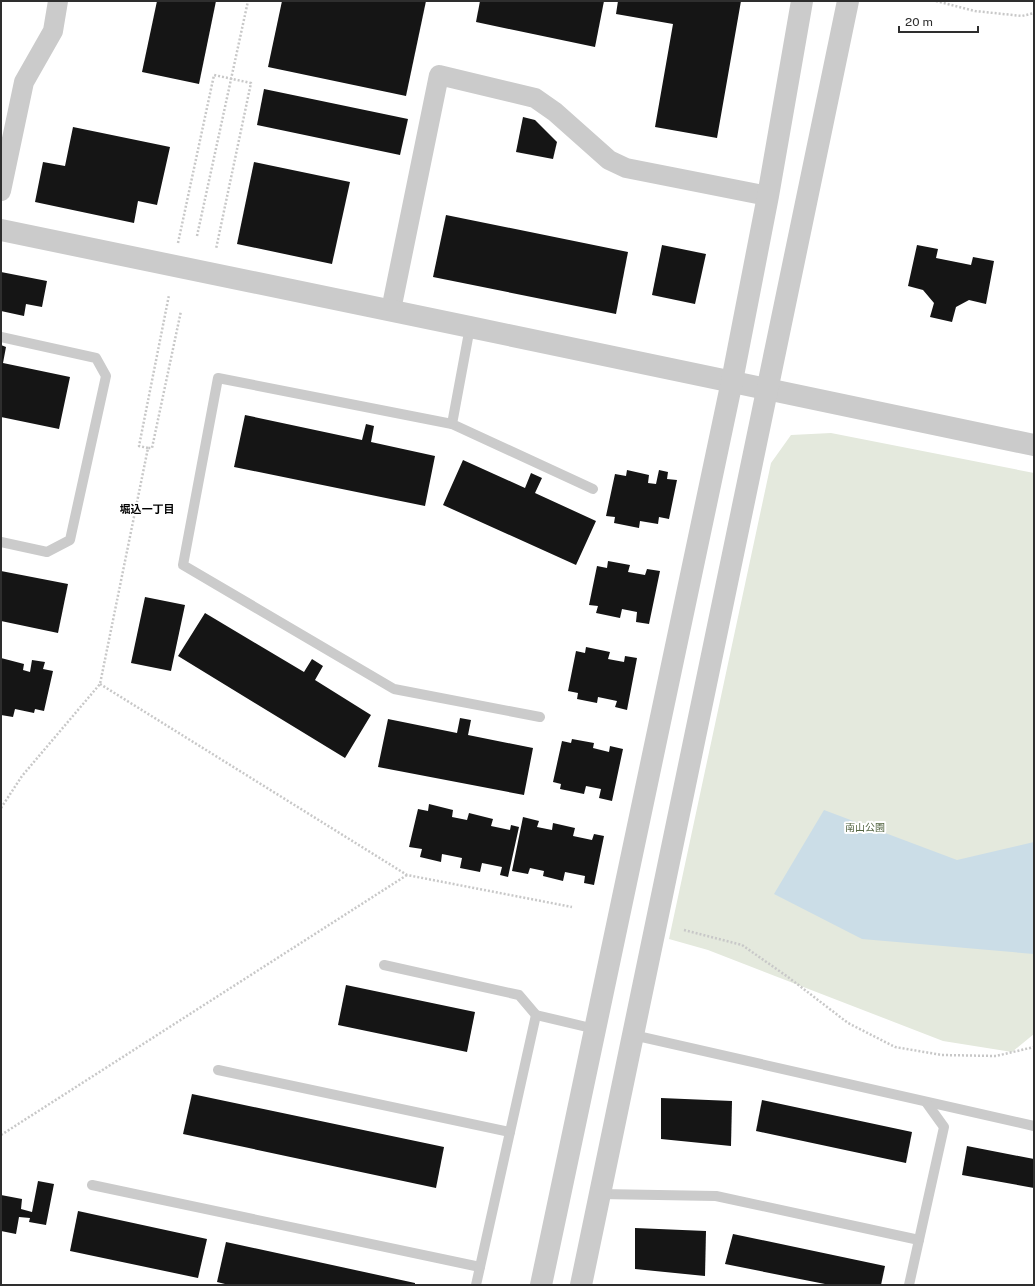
<svg xmlns="http://www.w3.org/2000/svg" width="1035" height="1286" viewBox="0 0 1035 1286" font-family="'Public Sans','Noto Sans JP',sans-serif">
  <rect width="100%" height="100%" fill="#fff"/>
  <path fill="#e4e9dd" d="M831,433L1034,473V1034L1012,1052L943,1041L708,950L669,939L771,463L791,435Z"/>
  <path fill="#cbdde7" d="M824,810L957,860L1034,842V954L862,939L774,894Z"/>
  <g fill="#151515">
    <path d="M157,1H216L199,84L142,72Z"/>
    <path d="M282,1H426L406,96L268,67Z"/>
    <path d="M480,1H604L595,47L476,22Z"/>
    <path d="M618,1H741L717,138L655,127L673,24L616,14Z"/>
    <path d="M264,89L408,119L400,155L257,125Z"/>
    <path d="M523,117L535,120L557,142L553,159L516,152Z"/>
    <path d="M73,127L170,147L157,205L138,201L134,223L35,202L43,162L65,166Z"/>
    <path d="M254,162L350,182L332,264L237,244Z"/>
    <path d="M446,215L628,252L616,314L433,277Z"/>
    <path d="M662,245L706,254L695,304L652,295Z"/>
    <path d="M917,245L938,249L936,258L971,265L973,257L994,261L986,304L969,300L956,307L952,322L930,317L934,303L923,290L908,286Z"/>
    <path d="M1,272L47,281L42,307L26,304L24,316L1,311Z"/>
    <path d="M1,345L6,347L3,363L70,377L59,429L1,417Z"/>
    <path d="M245,415L362,440L366,424L374,426L371,442L435,456L425,506L234,467Z"/>
    <path d="M463,460L525,488L531,473L542,478L535,493L596,521L576,565L443,505Z"/>
    <path d="M627,470L649,475L648,483L656,484L659,470L668,472L667,479L677,480L669,519L659,517L658,524L640,521L639,528L614,523L615,517L606,516L615,474L626,476Z"/>
    <path d="M608,561L630,565L628,572L645,575L647,569L660,571L649,624L636,622L637,612L622,609L620,618L596,613L598,606L589,605L597,566L607,568Z"/>
    <path d="M1,571L68,584L58,633L1,621Z"/>
    <path d="M145,597L185,605L171,671L131,663Z"/>
    <path d="M205,613L304,672L312,659L323,666L315,680L371,715L345,758L178,656Z"/>
    <path d="M586,647L610,652L608,659L624,662L625,656L637,658L627,710L615,707L617,701L598,697L597,703L577,699L578,693L568,691L576,651L585,653Z"/>
    <path d="M1,658L24,664L23,670L30,672L32,660L45,662L43,669L53,671L44,711L35,709L34,713L15,709L13,717L1,715Z"/>
    <path d="M460,718L471,720L468,735L533,748L524,795L378,767L388,719L457,733Z"/>
    <path d="M572,739L594,743L593,748L609,752L610,746L623,749L612,801L599,798L601,789L586,786L584,794L560,789L561,784L553,782L562,741L571,743Z"/>
    <path d="M429,804L453,810L452,817L467,820L469,813L493,819L491,826L510,830L511,825L519,827L508,877L500,875L502,867L482,863L480,872L460,868L462,858L442,854L441,862L420,857L422,849L409,847L418,809L428,811Z"/>
    <path d="M523,817L539,821L537,827L552,830L553,823L575,828L573,836L592,840L594,834L604,836L594,885L584,883L585,876L565,872L563,881L543,876L544,871L530,868L528,874L512,871Z"/>
    <path d="M346,985L475,1012L467,1052L338,1025Z"/>
    <path d="M192,1094L444,1147L436,1188L183,1134Z"/>
    <path d="M661,1098L732,1101L731,1146L661,1139Z"/>
    <path d="M762,1100L912,1132L906,1163L756,1131Z"/>
    <path d="M967,1146L1034,1159V1188L962,1175Z"/>
    <path d="M38,1181L54,1184L46,1225L29,1222L30,1218L19,1217L16,1234L1,1231V1195L22,1199L21,1209L32,1212Z"/>
    <path d="M78,1211L207,1239L198,1278L70,1251Z"/>
    <path d="M635,1228L706,1231L705,1276L635,1269Z"/>
    <path d="M733,1234L885,1266L881,1285H830L725,1264Z"/>
    <path d="M226,1242L415,1283V1285H229L217,1282Z"/>
  </g>
  <g fill="none" stroke-linecap="round" stroke-linejoin="round">
    <g stroke="#c8c8c8" stroke-width="2.5" stroke-dasharray="2 2" stroke-linecap="butt">
      <path d="M936,1L975,11L1022,16L1034,13"/>
      <path d="M197,236L248,1"/>
      <path d="M178,243L214,75L251,83L216,249"/>
      <path d="M148,448L139,446L169,295"/>
      <path d="M100,684L407,875L572,907"/>
      <path d="M1,808L22,776L100,684L148,448H152L181,311"/>
      <path d="M684,930L742,945L788,977L848,1023L895,1047L942,1055L996,1056L1034,1047"/>
      <path d="M1,1135L407,875"/>
    </g>
    <g stroke="#cbcbcb" stroke-width="10">
      <path d="M470,327L452,424L593,489"/>
      <path d="M1,337L96,358L106,376L70,540L47,552L1,542"/>
      <path d="M452,424L218,378L183,565L394,689L540,717"/>
      <path d="M384,965L519,995L536,1015L595,1029"/>
      <path d="M633,1035L1034,1126"/>
      <path d="M218,1070L510,1132"/>
      <path d="M92,1185L480,1267"/>
      <path d="M600,1194L716,1196L919,1240"/>
      <path d="M476,1285L536,1015"/>
      <path d="M909,1285L944,1127L926,1102"/>
    </g>
    <g stroke="#cbcbcb" stroke-width="20">
      <path d="M1,191L24,82L53,31L58,1"/>
      <path d="M391,310L439,75L535,98L555,112L609,160L626,168L768,196"/>
    </g>
    <g stroke="#cbcbcb" stroke-width="22">
      <path d="M1,230L470,327L1034,445"/>
      <path d="M541,1285L732,381L768,196L802,1"/>
      <path d="M581,1285L848,1"/>
    </g>
  </g>
  <g text-anchor="middle" stroke-width="4" stroke-linejoin="round" paint-order="stroke">
    <g font-size="10" fill="#526440" stroke="#fff">
      <text x="865" y="831">南山公園</text>
    </g>
    <g font-size="11" font-weight="bold" fill="#000" stroke="#fff">
      <text x="147" y="513">堀込一丁目</text>
    </g>
  </g>
  <rect width="1035" height="1286" fill="none" stroke="#2e2e2e" stroke-width="4"/>
  <path d="M899 26v6h79v-6" fill="none" stroke="#2e2e2e" stroke-width="2"/>
  <text x="905" y="26" font-size="12" fill="#2e2e2e" stroke="#ffffff" stroke-width="3" paint-order="stroke">20 m</text>
</svg>
